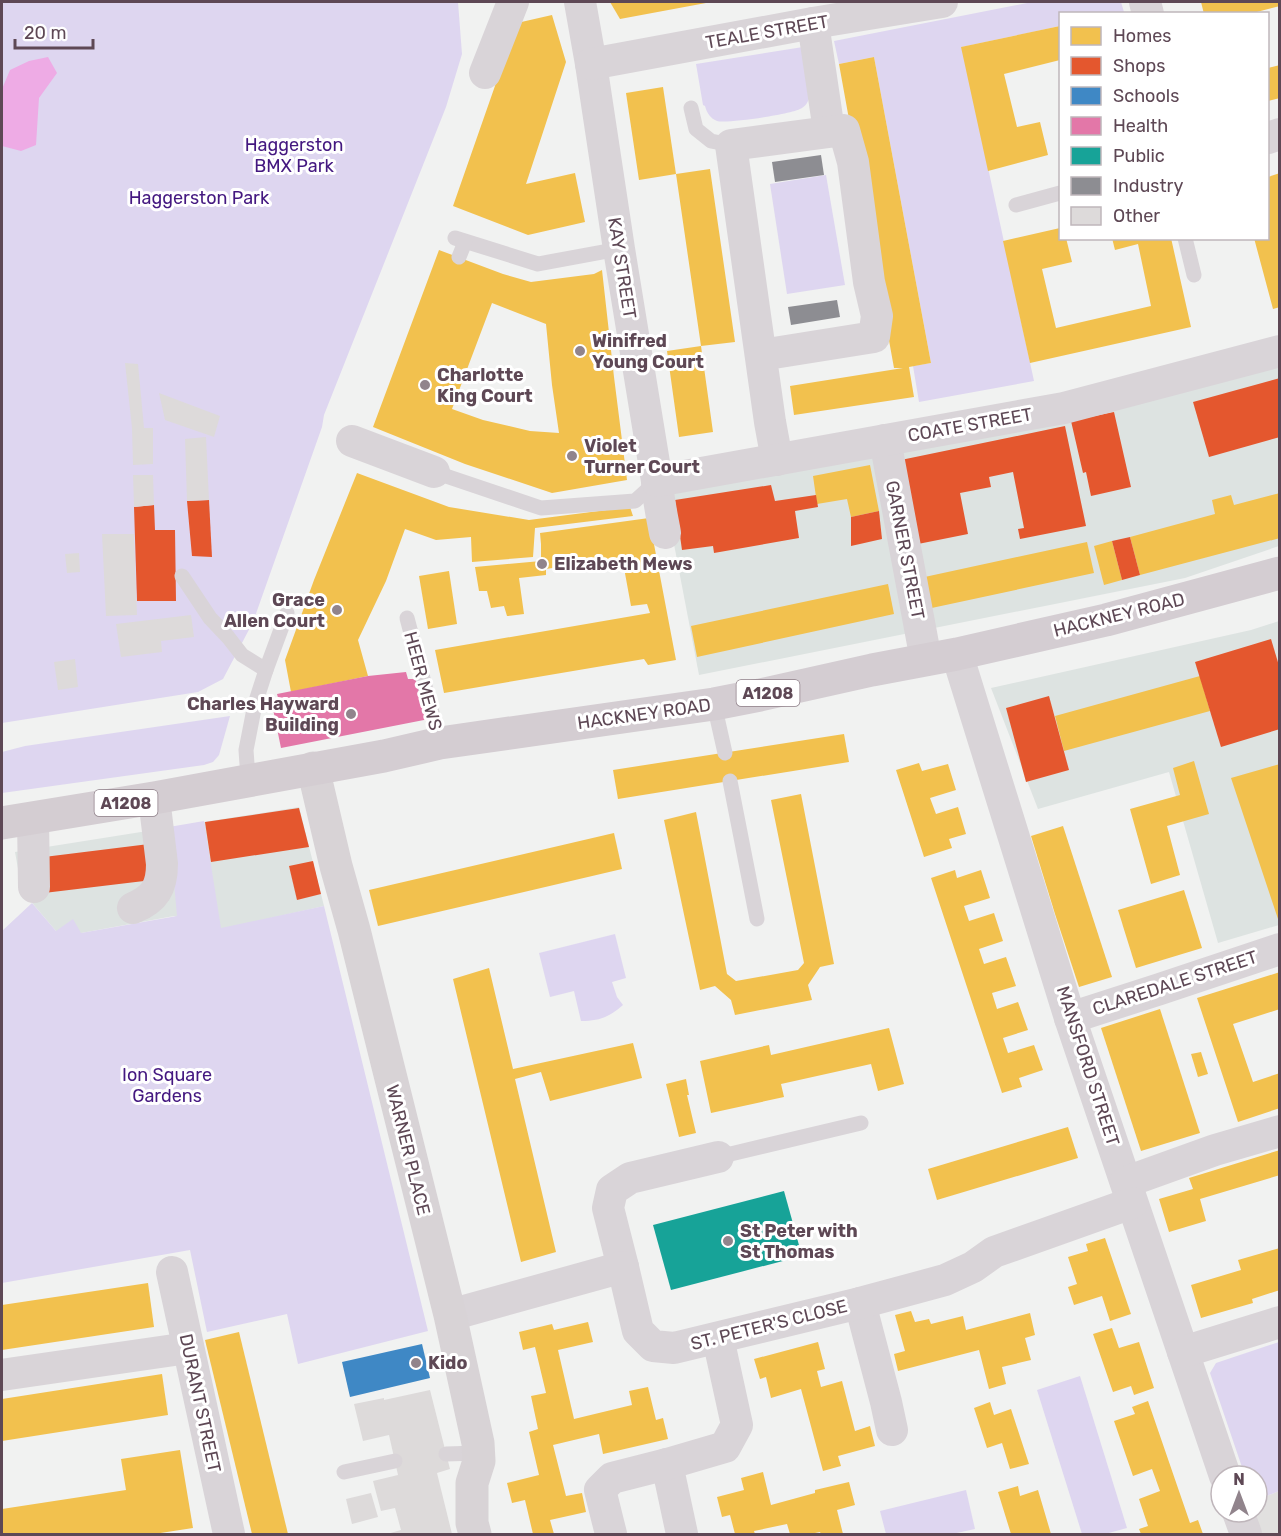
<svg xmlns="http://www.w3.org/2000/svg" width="1281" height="1536" viewBox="0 0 1281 1536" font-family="Rubik,sans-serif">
  <rect width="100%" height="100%" fill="#f1f2f1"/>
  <g fill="#dde3e1">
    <path d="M1279,361V546L1185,578L699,675L664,492Z"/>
    <path d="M1279,621V925L1218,943L1169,772L1038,809L991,688L1251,630Z"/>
    <path d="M299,807L324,906L221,929L174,916L81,933L56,931L22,891L15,852Z"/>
  </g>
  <path fill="#e1e0df" d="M1279,1491V1534H1261L1255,1516L1258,1515L1257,1500Z"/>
  <g fill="#ded6f0">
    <path d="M2,2H458L462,54L446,107L324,415L322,427L253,622L223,679L198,692L2,723Z"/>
    <path d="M1032,2H1121L1124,12L1116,14H1060V26L962,47L1034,381L919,402L913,366L931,363L874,57L839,64L834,41Z"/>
    <path d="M803,47L810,96C808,101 807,105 802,108C794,114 726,124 717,121C710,118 707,113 705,106L703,105L696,64Z"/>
    <path d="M826,175L845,285L787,294L770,184Z"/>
    <path d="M230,716L219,755L213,762L204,765L2,793V752L25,746Z"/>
    <path d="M204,821L221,928L324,906L428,1331L298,1364L287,1314L207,1332L190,1250L2,1283V931L32,903L56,931L73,919L81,933L177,916L169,827Z"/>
    <path d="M615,934L626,978L612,982L617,997L623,1005C609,1017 600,1021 581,1021L574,991L550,997L539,953Z"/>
    <path d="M1279,1342V1491L1257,1500V1476H1245L1210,1373L1216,1363Z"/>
    <path d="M1080,1376L1127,1528L1105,1534H1082L1037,1390Z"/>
    <path d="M966,1490L975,1529L952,1534H886L880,1511Z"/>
  </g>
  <path fill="#eeabe5" d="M48,57L57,73L39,98L36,145L21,151L2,146V89L10,70L29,61Z"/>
  <g fill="#f2c14e" fill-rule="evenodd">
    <path d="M610,2H706V3L620,19Z"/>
    <path d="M1201,2H1280V6L1249,14H1204Z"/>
    <path d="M552,15L566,62L526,184L575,173L585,222L528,235L453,206L517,23Z"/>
    <path d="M1060,26V60L1004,74L1017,127L1040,122L1048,155L988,171L961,47Z"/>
    <path d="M874,57L931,363L909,367L914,397L794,415L790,386L903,368H894L839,64Z"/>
    <path d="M1280,65V98L1268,101V68Z"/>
    <path d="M663,87L676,174L639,180L626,93Z"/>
    <path d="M710,169L735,342L701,346L713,432L679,437L667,351L701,346L676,174Z"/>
    <path d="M1280,173V307L1273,309L1254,238H1268V177Z"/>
    <path d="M1060,228V238H1066L1072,262L1042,269L1056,328L1151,306L1138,244L1115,250L1112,238H1171L1191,327L1030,363L1003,241Z"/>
    <path d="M439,250L503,274L531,282L594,274L602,270L614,377L627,480L552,493L465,464L373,427ZM492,303L546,324L552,385L559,433L530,431L483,420L452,409Z"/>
    <path d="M870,465L879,511L851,517L847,499L817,504L813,476Z"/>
    <path d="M357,473L449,507L529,520L630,507L633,516L535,528L533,557L472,562L471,537L436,540L405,529L386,581L358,640L368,676L291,692L285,660L314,580Z"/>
    <path d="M1280,493V538L1140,575L1130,537L1215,514L1212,500L1231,495L1234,505Z"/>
    <path d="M649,518L676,660L648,665L644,659L444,693L435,650L650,613L647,604L631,606L622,557L546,569V575L519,578L524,614L507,616L504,606L491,608L487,591H479L475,567L541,561V544L540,533Z"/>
    <path d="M1112,541L1122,580L1104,585L1094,546Z"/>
    <path d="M1087,542L1094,573L927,609L920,578Z"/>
    <path d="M449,571L457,624L428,629L419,576Z"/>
    <path d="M888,584L894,614L697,657L691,626Z"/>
    <path d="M1200,676L1210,711L1064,751L1055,716Z"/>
    <path d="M844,734L849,762L618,799L613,770Z"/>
    <path d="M1194,761L1209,814L1167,826L1180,875L1151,884L1130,809L1180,795L1173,768Z"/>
    <path d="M919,763L922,771L948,764L956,790L930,798L936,814L958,807L966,834L949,839L952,848L924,857L896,770Z"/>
    <path d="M1280,764V922H1279L1231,778Z"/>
    <path d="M801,794L834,964L820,967L808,985L812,1000L735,1015L731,1000L715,986L700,990L664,820L696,812L727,974L736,981L798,970L804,963L771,800Z"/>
    <path d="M1063,826L1112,977L1079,987L1055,914L1031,836Z"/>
    <path d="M614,833L622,869L378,926L369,890Z"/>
    <path d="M955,870L957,878L981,870L990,898L964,906L969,921L994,913L1003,941L979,949L984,964L1006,957L1016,986L992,993L997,1009L1018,1002L1028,1030L1003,1038L1008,1053L1034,1045L1043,1070L1019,1078L1022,1087L1002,1093L931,878Z"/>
    <path d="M1184,890L1202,948L1136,968L1118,910Z"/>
    <path d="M489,968L513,1069L633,1043L642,1078L550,1101L541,1072L515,1079L556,1252L521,1262L453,979Z"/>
    <path d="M1280,972V1009L1233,1024L1253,1082L1280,1073V1108L1238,1122L1197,998Z"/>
    <path d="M1160,1009L1200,1133L1141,1151L1101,1028Z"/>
    <path d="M889,1028L904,1084L878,1091L871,1064L781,1084L784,1097L711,1113L700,1061L769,1045L771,1055Z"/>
    <path d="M1201,1052L1208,1074L1198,1077L1191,1054Z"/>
    <path d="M686,1079L689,1095H687L696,1133L679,1137L666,1084Z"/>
    <path d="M1068,1127L1078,1158L937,1200L928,1169Z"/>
    <path d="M1280,1150V1175L1200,1199L1206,1221L1169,1232L1159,1199L1193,1189L1189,1178Z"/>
    <path d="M1105,1238L1131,1314L1110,1321L1102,1296L1074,1305L1068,1287L1077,1284L1068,1257L1088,1251L1086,1244Z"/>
    <path d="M1280,1248V1290L1252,1299L1253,1303L1201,1318L1191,1285L1241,1270L1238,1260Z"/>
    <path d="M148,1283L154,1327L2,1350V1305Z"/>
    <path d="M911,1311L915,1322L929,1319L931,1324L963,1316L966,1330L1030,1313L1035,1335L1025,1338L1031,1360L1002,1367L1006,1384L989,1389L979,1350L898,1371L894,1354L905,1351L895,1315Z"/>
    <path d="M588,1322L593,1342L558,1350L574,1419L632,1405L629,1391L648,1387L656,1420L663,1418L668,1439L603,1454L599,1434L553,1445L566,1496L582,1493L586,1512L550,1520L554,1534H533L525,1500L512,1503L507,1483L539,1475L529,1432L538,1429L531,1396L546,1393L535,1347L523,1350L519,1332L552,1324L554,1330Z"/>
    <path d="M1112,1328L1119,1348L1139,1342L1154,1388L1134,1395L1131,1386L1113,1392L1093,1334Z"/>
    <path d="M239,1332L288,1534H252L205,1340Z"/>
    <path d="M818,1342L825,1369L817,1371L821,1387L842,1381L855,1431L870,1426L875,1446L838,1456L841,1466L823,1471L801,1389L771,1398L766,1377L760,1379L754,1359Z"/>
    <path d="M162,1374L168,1415L2,1441V1399Z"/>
    <path d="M1148,1401L1190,1523L1198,1520L1203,1534H1141L1139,1529L1148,1526L1139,1499L1160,1491L1152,1469L1133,1476L1114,1421L1135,1414L1132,1407Z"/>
    <path d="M990,1402L994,1415L1011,1409L1029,1464L1010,1469L1002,1443L987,1448L974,1408Z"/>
    <path d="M180,1450L193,1528L154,1534H2V1509L126,1490L121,1459Z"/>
    <path d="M763,1472L771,1505L815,1493V1490L849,1482L855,1505L837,1510L843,1534H821L820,1532L810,1534H790L787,1524L754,1531L755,1534H735L730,1515L722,1517L717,1497L744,1490L741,1478Z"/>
    <path d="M1018,1486L1020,1496L1038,1490L1051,1534H1011L998,1492Z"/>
  </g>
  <g fill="#e4572e">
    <path d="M1280,378V437L1209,457L1193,402Z"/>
    <path d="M1114,412L1131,487L1091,496L1086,472L1083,473L1071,421Z"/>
    <path d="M1065,426L1086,526L1020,539L1018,529L1024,528L1013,472L989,477L991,487L960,493L968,534L913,545L896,461Z"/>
    <path d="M771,485L775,501L816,495L818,507L795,511L799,538L714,553L713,546L682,550L675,500Z"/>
    <path d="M209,500L212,557L192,556L187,501Z"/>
    <path d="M154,505L155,530H175L176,601H137L134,507Z"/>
    <path d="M879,511L882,539L851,546V517Z"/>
    <path d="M1130,537L1140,575L1122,580L1112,541Z"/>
    <path d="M1271,639L1280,669V729L1221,747L1195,662Z"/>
    <path d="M1049,696L1069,770L1026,782L1006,708Z"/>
    <path d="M299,808L309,847L211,862L205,822Z"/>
    <path d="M149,844L154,873L144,881L44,893V857Z"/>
    <path d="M313,861L321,894L297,900L289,866Z"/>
  </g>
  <path fill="#3f88c5" d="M422,1344L430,1378L350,1397L342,1362Z"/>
  <path fill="#e377a8" d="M406,672L408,679H418L429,719L281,748L273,709L280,705L277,694L368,676Z"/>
  <path fill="#17a398" d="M784,1191L802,1256L671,1290L653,1225Z"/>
  <g fill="#8d8d92">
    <path d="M821,155L824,175L775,182L772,162Z"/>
    <path d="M837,300L840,317L791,325L788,307Z"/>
  </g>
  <g fill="#dddada">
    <path d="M125,363L138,364L144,428H153V464L133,465L132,428Z"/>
    <path d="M159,393L220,416L214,437L165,420Z"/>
    <path d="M206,437L209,500L187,501L185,439Z"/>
    <path d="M133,475H153L154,505L134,507Z"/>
    <path d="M102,534H134L137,615L106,616Z"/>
    <path d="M79,553L80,572L67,573L65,554Z"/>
    <path d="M191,615L194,637L161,641L162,652L121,657L116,624Z"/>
    <path d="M75,659L78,687L58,690L54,662Z"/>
    <path d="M430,1390L450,1469L437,1473L452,1534H387L401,1530L395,1508L381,1511L373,1481L398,1475L389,1435L363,1441L354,1404L384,1398V1400Z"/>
    <path d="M371,1493L378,1517L352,1524L346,1499Z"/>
  </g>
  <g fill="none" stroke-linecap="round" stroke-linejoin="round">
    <g stroke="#d9d4d8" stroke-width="15">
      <path d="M691,108L696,129L711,141L731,145"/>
      <path d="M1016,205L1060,193"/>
      <path d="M455,238L538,264L619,249"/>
      <path d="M1185,238L1194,275"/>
      <path d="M459,257L465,242"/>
      <path d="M434,472L541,508L635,501L657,481"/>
      <path d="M182,576L210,618L228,637L242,655L266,670"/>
      <path d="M407,618L440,743"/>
      <path d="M714,704L725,753"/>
      <path d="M250,780L247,764L246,750L255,704L266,670L287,613"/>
      <path d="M730,781L757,919"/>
      <path d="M718,1157L861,1123"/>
      <path d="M446,1454L478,1453"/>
      <path d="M344,1472L395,1461"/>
    </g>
    <g stroke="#d9d4d8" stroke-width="32">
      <path d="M580,2L591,64L619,249L657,481C658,499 662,516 665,533"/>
      <path d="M1145,2L1148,14"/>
      <path d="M813,23L829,131"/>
      <path d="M591,64L813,23L942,2"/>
      <path d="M485,73L513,2"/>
      <path d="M1268,138L1280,134"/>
      <path d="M761,355L874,337L877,316L869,282L853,162L844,130L731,145L770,422L777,460"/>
      <path d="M885,440L926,660"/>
      <path d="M352,441L434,472"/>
      <path d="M657,481L1064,408L1280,351"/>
      <path d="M957,654L1070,1018L1225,1476"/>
      <path d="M33,818L34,887"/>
      <path d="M133,908C155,899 162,887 162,864L154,798"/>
      <path d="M1070,1018L1160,989L1280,949"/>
      <path d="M1126,1182L1215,1150L1280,1131"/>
      <path d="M623,1267L608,1208L612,1190L630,1178L718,1157"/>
      <path d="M172,1272L229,1534"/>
      <path d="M860,1303L886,1402L892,1430"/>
      <path d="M450,1315L623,1267L638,1331L653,1346L674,1348L860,1303L945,1280L973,1267L994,1252L1132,1203"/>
      <path d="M1183,1352L1280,1322"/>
      <path d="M2,1375L188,1348"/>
      <path d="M667,1464L682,1534"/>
      <path d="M1238,1512L1246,1534"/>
      <path d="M611,1534L600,1490L612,1478L667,1464L725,1447L737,1425L718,1338"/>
    </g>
    <path stroke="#d8d3d6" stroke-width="33" d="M313,768L336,866L354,930L450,1315L478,1443L479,1461L472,1483V1523L475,1534"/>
    <path stroke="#d4cdd2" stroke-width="33" d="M2,823L154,798L384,756L440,743L714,704L760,695L872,670L957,654L1106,620L1280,573"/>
  </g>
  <g fill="#91848c" stroke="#fff" stroke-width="2">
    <circle cx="580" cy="351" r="6"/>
    <circle cx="425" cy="385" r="6"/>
    <circle cx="572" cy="456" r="6"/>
    <circle cx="542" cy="564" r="6"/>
    <circle cx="337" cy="610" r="6"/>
    <circle cx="351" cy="714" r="6"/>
    <circle cx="728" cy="1241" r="6"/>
    <circle cx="416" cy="1363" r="6"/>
  </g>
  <g text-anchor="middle" stroke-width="6" stroke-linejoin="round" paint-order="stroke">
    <g fill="#fff" stroke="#8e7f88" stroke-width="1.5">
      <rect x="736.5" y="680" width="63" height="26" rx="4.5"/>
      <rect x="94.5" y="790" width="63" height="26" rx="4.5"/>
    </g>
    <g font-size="16" font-weight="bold" fill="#5e4855">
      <text x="768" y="699">A1208</text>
      <text x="126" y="809">A1208</text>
    </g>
    <g font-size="18" fill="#5e4855" stroke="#fff">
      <text transform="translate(767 32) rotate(-10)" y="6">TEALE STREET</text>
      <text transform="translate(622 268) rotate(81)" y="6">KAY STREET</text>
      <text transform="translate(970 425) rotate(-10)" y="6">COATE STREET</text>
      <text transform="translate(905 550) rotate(79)" y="6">GARNER STREET</text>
      <text transform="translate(1119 615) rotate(-14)" y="6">HACKNEY ROAD</text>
      <text transform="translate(423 681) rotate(75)" y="6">HEER MEWS</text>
      <text transform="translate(644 714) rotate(-8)" y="6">HACKNEY ROAD</text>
      <text transform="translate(1175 983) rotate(-18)" y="6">CLAREDALE STREET</text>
      <text transform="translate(1088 1066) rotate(72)" y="6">MANSFORD STREET</text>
      <text transform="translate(408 1150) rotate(76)" y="6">WARNER PLACE</text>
      <text transform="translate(769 1325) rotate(-14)" y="6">ST. PETER'S CLOSE</text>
      <text transform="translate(200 1403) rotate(78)" y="6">DURANT STREET</text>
    </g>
    <g font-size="18" fill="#441880" stroke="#fff">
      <text x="294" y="151">Haggerston<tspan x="294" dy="21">BMX Park</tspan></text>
      <text x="199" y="204">Haggerston Park</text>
      <text x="167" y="1081">Ion Square<tspan x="167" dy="21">Gardens</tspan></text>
    </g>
    <g font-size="18" font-weight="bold" fill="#5e4855" stroke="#fff" text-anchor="start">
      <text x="592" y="347">Winifred<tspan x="592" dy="21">Young Court</tspan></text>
      <text x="437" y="381">Charlotte<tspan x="437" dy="21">King Court</tspan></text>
      <text x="584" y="452">Violet<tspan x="584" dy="21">Turner Court</tspan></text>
      <text x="554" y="570">Elizabeth Mews</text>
      <text x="325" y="606" text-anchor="end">Grace<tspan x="325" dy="21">Allen Court</tspan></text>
      <text x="339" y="710" text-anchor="end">Charles Hayward<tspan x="339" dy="21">Building</tspan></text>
      <text x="740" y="1237">St Peter with<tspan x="740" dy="21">St Thomas</tspan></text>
      <text x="428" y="1369">Kido</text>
    </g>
  </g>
  <rect width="1281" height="1536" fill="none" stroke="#5e4855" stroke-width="6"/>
  <rect x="1059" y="12" width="210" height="228" fill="#ffffff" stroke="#bfb6bb" stroke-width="1.5"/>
  <rect x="1071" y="27" width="30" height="18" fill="#f2c14e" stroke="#bfb6bb" stroke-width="1.5"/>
  <text x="1113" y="42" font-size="18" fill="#5e4855">Homes</text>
  <rect x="1071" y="57" width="30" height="18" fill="#e4572e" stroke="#bfb6bb" stroke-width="1.5"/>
  <text x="1113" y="72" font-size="18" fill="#5e4855">Shops</text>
  <rect x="1071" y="87" width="30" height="18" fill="#3f88c5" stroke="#bfb6bb" stroke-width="1.5"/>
  <text x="1113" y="102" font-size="18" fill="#5e4855">Schools</text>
  <rect x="1071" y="117" width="30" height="18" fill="#e377a8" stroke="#bfb6bb" stroke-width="1.5"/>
  <text x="1113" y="132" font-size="18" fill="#5e4855">Health</text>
  <rect x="1071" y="147" width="30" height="18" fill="#17a398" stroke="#bfb6bb" stroke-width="1.5"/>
  <text x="1113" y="162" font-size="18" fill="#5e4855">Public</text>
  <rect x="1071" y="177" width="30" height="18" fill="#8d8d92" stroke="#bfb6bb" stroke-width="1.5"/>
  <text x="1113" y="192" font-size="18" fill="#5e4855">Industry</text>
  <rect x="1071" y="207" width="30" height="18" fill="#dddada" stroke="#bfb6bb" stroke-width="1.5"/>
  <text x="1113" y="222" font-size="18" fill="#5e4855">Other</text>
  <g transform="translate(1239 1494)"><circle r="28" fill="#ffffff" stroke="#bfb6bb" stroke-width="1.5"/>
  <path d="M0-4.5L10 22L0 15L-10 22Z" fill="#91848c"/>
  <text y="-9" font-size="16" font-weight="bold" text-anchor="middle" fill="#5e4855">N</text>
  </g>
  <path d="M15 39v9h78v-9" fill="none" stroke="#5e4855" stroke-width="3"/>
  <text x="24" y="39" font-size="18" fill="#5e4855" stroke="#ffffff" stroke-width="4.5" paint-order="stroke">20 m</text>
</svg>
